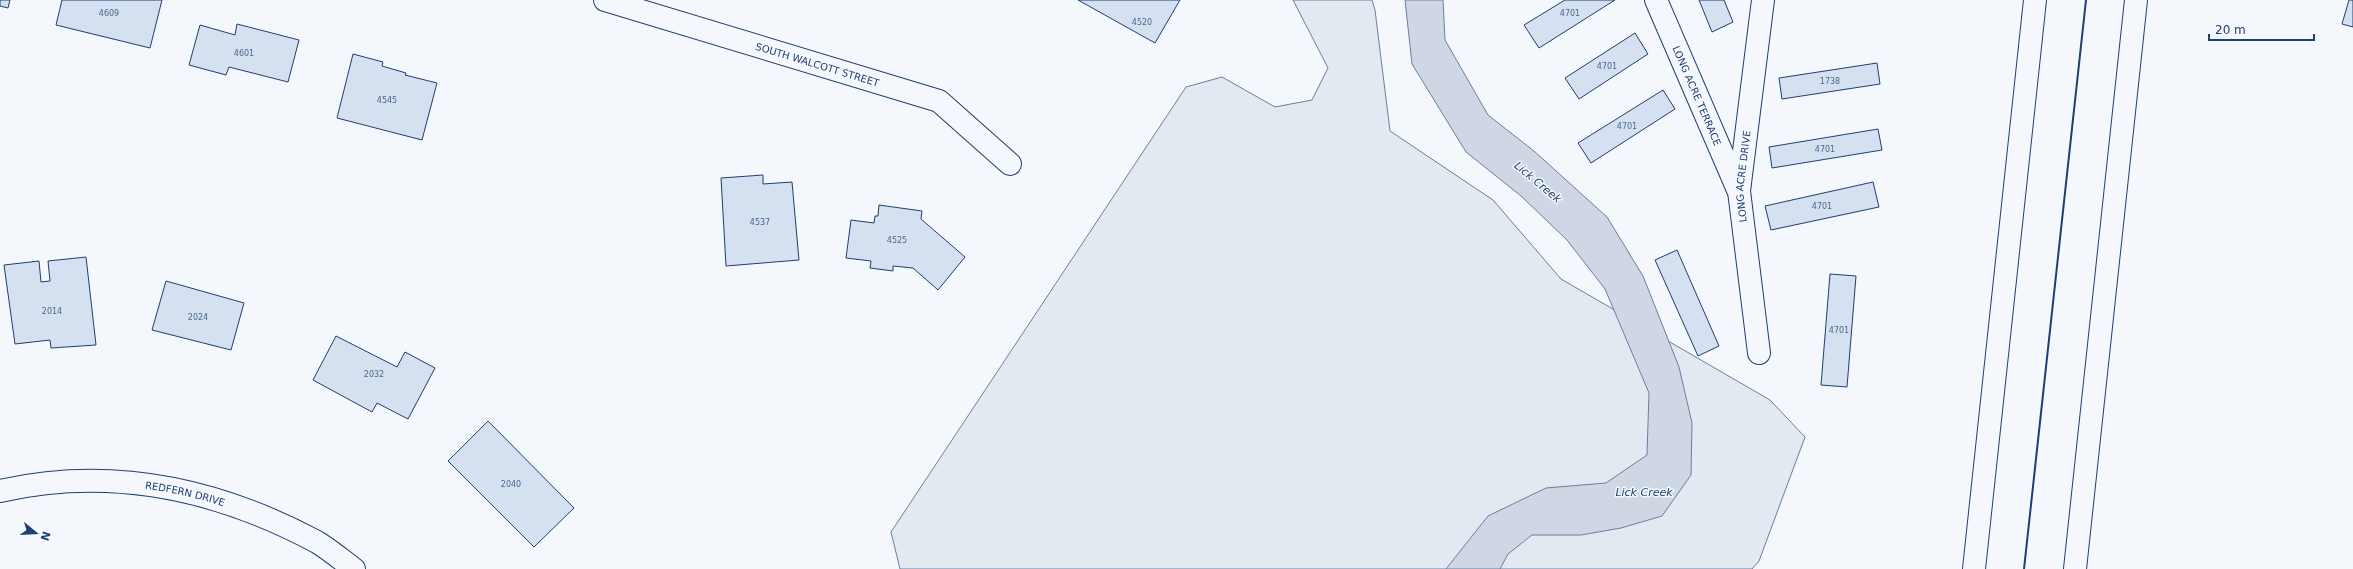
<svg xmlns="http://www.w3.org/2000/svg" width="2353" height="569" viewBox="0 0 2353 569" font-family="'DejaVu Sans',sans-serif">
  <rect width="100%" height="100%" fill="#f4f7fb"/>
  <path fill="#e3e9f0" stroke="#687fa3" d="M1293,0H1372L1375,10L1390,131L1493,200L1561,279L1770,400L1805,437L1759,561L1752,569H900L891,532L1186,87L1222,77L1275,107L1312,100L1328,68Z"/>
  <path fill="#cfd7e4" stroke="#687fa3" d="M1405,0H1443L1445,40L1488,115L1534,151L1607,217L1643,276L1679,367L1692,423L1691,475L1662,516L1621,528L1581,535H1532L1508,554L1500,569H1446L1488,516L1546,488L1606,483L1647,455L1649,393L1605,289L1567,240L1521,196L1466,152L1412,64Z"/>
  <g fill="#d5e0f0" stroke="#1d3f73">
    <path d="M0,0H10L8,8L0,6Z"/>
    <path d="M62,0H162L150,48L56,25Z"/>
    <path d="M1078,0H1180L1155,43Z"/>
    <path d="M1565,0H1615L1539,48L1524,25Z"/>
    <path d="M1699,0H1724L1733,22L1712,32Z"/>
    <path d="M2349,0H2353V27L2342,24Z"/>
    <path d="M237,24L299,40L288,82L229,67L226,75L189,65L200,25L235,35Z"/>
    <path d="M1635,33L1648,54L1579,99L1565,78Z"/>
    <path d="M353,54L383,62L382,66L406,73L405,75L437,83L422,140L337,118Z"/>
    <path d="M1877,63L1880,84L1782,99L1779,78Z"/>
    <path d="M1663,90L1675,109L1591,163L1578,143Z"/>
    <path d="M1878,129L1882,150L1772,168L1769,147Z"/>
    <path d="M763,175V184L792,182L799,260L726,266L721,178Z"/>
    <path d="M1873,182L1879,207L1771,230L1765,206Z"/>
    <path d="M879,205L922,211L921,219L965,257L938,290L913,268L893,266V271L870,268L871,261L846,258L851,220L874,223L875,216H878Z"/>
    <path d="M1677,250L1719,346L1698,356L1655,260Z"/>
    <path d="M86,257L96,345L51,348L50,340L15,344L4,265L39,261L41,282L50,281L48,261Z"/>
    <path d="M1830,274L1856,276L1847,387L1821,385Z"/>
    <path d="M166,281L244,303L231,350L152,330Z"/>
    <path d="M336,336L397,367L405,352L435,368L408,419L377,403L372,412L313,380Z"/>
    <path d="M488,421L574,508L534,547L448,461Z"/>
  </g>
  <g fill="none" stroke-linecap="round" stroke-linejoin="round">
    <g stroke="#1d3f73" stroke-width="24">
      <g id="minor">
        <path id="s1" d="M605,0L939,101L1010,164"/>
        <path id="s2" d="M1656,0L1738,190"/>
        <path id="s3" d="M1759,353L1739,191L1763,0"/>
        <path id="s4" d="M0,491C111,466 218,489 317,542C330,550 342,560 354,569"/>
      </g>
    </g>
    <g stroke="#1d3f73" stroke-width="24">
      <g id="highway">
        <path d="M1974,569L2035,0"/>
        <path d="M2075,569L2136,0"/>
      </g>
    </g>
    <use href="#minor" stroke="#f4f7fb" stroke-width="22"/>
    <use href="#highway" stroke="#f4f7fb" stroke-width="22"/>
    <path stroke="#1d3f73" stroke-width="2" d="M2024,569L2086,0"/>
  </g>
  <g text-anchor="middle" stroke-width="3" stroke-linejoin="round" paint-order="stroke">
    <g font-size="8" fill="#4b6792">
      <text x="109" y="16">4609</text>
      <text x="1570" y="16">4701</text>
      <text x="1142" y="25">4520</text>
      <text x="244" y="56">4601</text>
      <text x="1607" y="69">4701</text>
      <text x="1830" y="84">1738</text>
      <text x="387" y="103">4545</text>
      <text x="1627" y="129">4701</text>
      <text x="1825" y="152">4701</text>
      <text x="1822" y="209">4701</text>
      <text x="760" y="225">4537</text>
      <text x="897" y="243">4525</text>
      <text x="52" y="314">2014</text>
      <text x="198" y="320">2024</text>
      <text x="1839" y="333">4701</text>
      <text x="374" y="377">2032</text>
      <text x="511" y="487">2040</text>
    </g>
    <g font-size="10" fill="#1d3f73" stroke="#f4f7fb">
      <text dy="4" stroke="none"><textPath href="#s1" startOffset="222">SOUTH WALCOTT STREET</textPath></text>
      <text dy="4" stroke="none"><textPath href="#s2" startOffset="104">LONG ACRE TERRACE</textPath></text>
      <text dy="4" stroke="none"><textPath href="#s3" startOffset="178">LONG ACRE DRIVE</textPath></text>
      <text dy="4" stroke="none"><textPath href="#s4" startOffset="187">REDFERN DRIVE</textPath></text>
    </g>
    <g font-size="11" font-style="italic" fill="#1d3f73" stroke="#f4f7fb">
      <text transform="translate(1538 182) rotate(40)" y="4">Lick Creek</text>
      <text x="1644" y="496">Lick Creek</text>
    </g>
  </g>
  <g transform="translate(36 533) rotate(108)" stroke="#f4f7fb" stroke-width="3" paint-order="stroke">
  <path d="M0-3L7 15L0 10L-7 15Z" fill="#1d3f73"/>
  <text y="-6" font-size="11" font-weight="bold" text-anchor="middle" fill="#1d3f73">N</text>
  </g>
  <path d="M2209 34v6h105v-6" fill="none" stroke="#1d3f73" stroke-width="2"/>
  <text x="2215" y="34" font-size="12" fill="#1d3f73" stroke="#f4f7fb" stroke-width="3" paint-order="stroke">20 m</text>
</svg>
